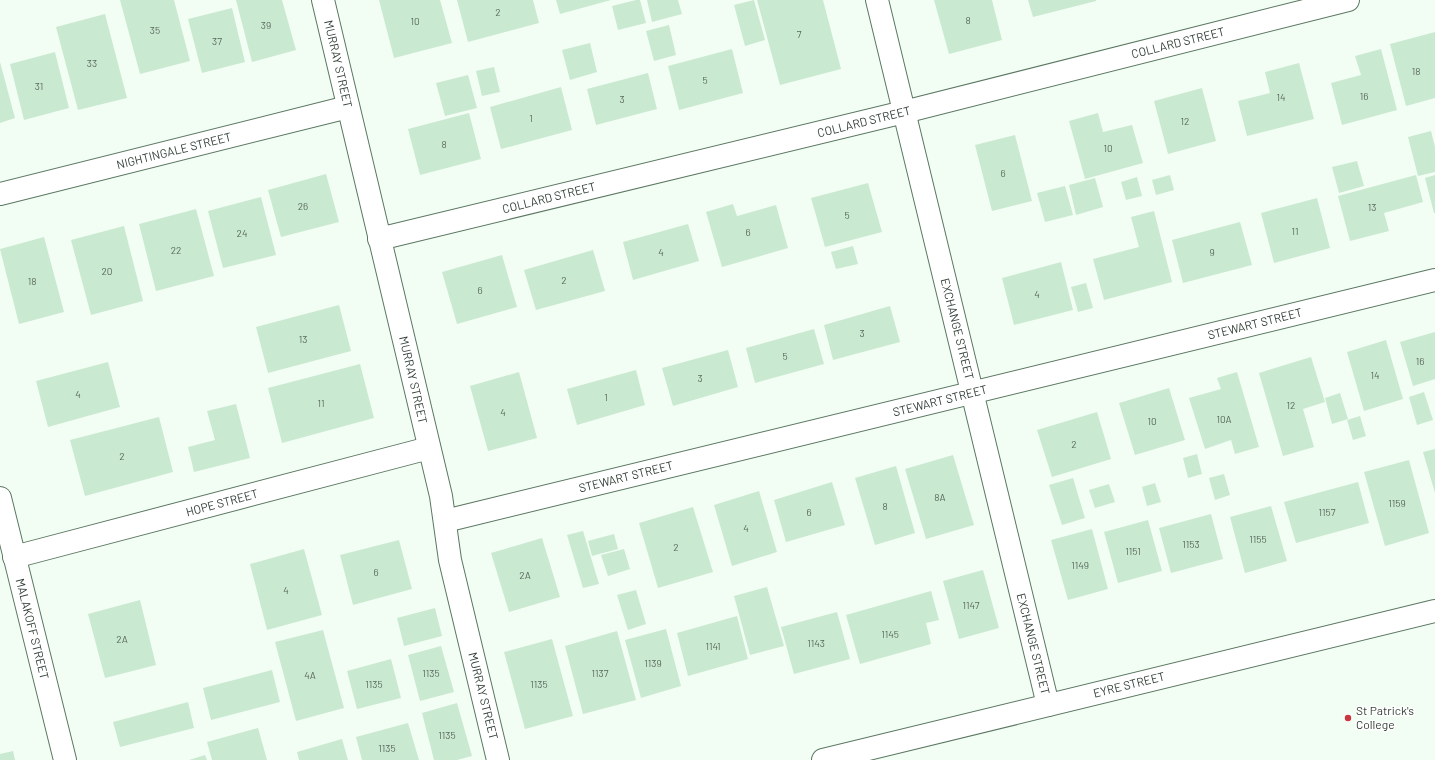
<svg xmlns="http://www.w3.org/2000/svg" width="1435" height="760" viewBox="0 0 1435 760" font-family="Barlow,sans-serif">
  <rect width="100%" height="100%" fill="#f2fef4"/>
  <g fill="#cae9d1">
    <path d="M120,0H174L190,61L140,74Z"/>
    <path d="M236,0H282L296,50L252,62Z"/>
    <path d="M379,0H440L452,43L394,58Z"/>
    <path d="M457,0H533L539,23L468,42Z"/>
    <path d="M556,0H611L560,14Z"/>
    <path d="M636,0H640L646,23L618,30L612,6Z"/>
    <path d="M647,0H678L682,14L652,22Z"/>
    <path d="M754,0L765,40L745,46L734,5Z"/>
    <path d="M757,0H823L841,69L780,85Z"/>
    <path d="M934,0H992L1002,40L949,54Z"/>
    <path d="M1028,0H1096V1L1033,17Z"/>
    <path d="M232,8L245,62L202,73L188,19Z"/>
    <path d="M105,14L127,98L78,110L56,27Z"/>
    <path d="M669,25L676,55L654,61L646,31Z"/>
    <path d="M1435,32V98L1406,106L1390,44Z"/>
    <path d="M590,43L597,72L570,80L562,50Z"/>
    <path d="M732,49L743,93L679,110L668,66Z"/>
    <path d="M1381,49L1397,110L1342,125L1331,83L1361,75L1355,56Z"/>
    <path d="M55,52L69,108L24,120L10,64Z"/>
    <path d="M0,62L15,118L0,123Z"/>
    <path d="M1299,63L1314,119L1247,136L1238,101L1270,93L1265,72Z"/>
    <path d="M494,67L500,92L482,96L476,71Z"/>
    <path d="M648,73L657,109L596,125L587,89Z"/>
    <path d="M468,75L477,108L445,116L436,83Z"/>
    <path d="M561,87L572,130L501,149L490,107Z"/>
    <path d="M1202,88L1216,141L1168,154L1154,101Z"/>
    <path d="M469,113L481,159L420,175L408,129Z"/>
    <path d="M1098,113L1103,132L1132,125L1143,163L1085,179L1069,121Z"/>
    <path d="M1431,131L1435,147V172L1418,176L1408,137Z"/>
    <path d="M1015,135L1032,201L992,211L975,145Z"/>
    <path d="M1357,161L1364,186L1339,193L1332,167Z"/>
    <path d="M326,174L339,222L281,237L268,190Z"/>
    <path d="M1170,175L1174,190L1156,195L1152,180Z"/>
    <path d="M1416,175L1423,202L1384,213L1389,231L1350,241L1338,196Z"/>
    <path d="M1435,175V213H1434L1425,178Z"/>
    <path d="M1137,177L1142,196L1126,200L1121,182Z"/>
    <path d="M1095,178L1103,207L1076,215L1069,185Z"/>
    <path d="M868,183L882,232L825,247L811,198Z"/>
    <path d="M1065,186L1073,215L1045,222L1037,193Z"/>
    <path d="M261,197L276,255L223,268L208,211Z"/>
    <path d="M1317,198L1330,248L1274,263L1261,213Z"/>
    <path d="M733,204L737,216L776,205L788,248L722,267L706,212Z"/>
    <path d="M196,209L214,276L156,291L139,224Z"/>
    <path d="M1154,211L1172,282L1104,300L1093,259L1139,247L1131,217Z"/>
    <path d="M1240,222L1252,265L1183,283L1172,240Z"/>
    <path d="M688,224L699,261L633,280L623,242Z"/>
    <path d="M124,226L143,301L91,315L71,240Z"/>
    <path d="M44,237L64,312L19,324L0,249Z"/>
    <path d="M853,246L858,264L836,269L831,252Z"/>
    <path d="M593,250L605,291L536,310L524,270Z"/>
    <path d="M502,255L517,307L457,324L442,272Z"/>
    <path d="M1061,262L1073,310L1014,325L1002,278Z"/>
    <path d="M1086,283L1093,308L1078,312L1071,287Z"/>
    <path d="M339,305L351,351L268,373L256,327Z"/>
    <path d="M890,306L900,342L833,360L824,325Z"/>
    <path d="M814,329L824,364L755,383L746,348Z"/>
    <path d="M1435,332V379L1413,386L1400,342Z"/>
    <path d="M1386,340L1403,399L1364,411L1347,352Z"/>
    <path d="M728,350L738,387L673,406L662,368Z"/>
    <path d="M1311,357L1325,402L1303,409L1314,447L1283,456L1259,373Z"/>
    <path d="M108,362L120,407L48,427L36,381Z"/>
    <path d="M360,364L374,418L282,443L268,388Z"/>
    <path d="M636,370L645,405L577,425L567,389Z"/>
    <path d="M519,372L537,438L488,451L470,386Z"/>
    <path d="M1237,372L1259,447L1235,454L1231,440L1205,449L1189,398L1221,389L1217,378Z"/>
    <path d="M1169,388L1185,440L1135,455L1119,403Z"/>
    <path d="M1424,392L1433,420L1417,425L1409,397Z"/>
    <path d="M1340,393L1348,419L1332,424L1325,398Z"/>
    <path d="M236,404L250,458L194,472L188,447L215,440L207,411Z"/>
    <path d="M1097,412L1111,459L1052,477L1037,430Z"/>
    <path d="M1360,416L1366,436L1353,440L1347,420Z"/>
    <path d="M159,417L173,472L85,496L70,440Z"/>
    <path d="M1435,449V493L1423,452Z"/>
    <path d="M1197,454L1202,474L1188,478L1183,458Z"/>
    <path d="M953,455L974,525L926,539L905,469Z"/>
    <path d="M1409,460L1429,533L1385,546L1364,472Z"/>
    <path d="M896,466L915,533L875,545L855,478Z"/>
    <path d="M1224,474L1230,495L1215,500L1209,478Z"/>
    <path d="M1073,478L1085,518L1062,525L1049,485Z"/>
    <path d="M832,482L845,525L786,542L774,500Z"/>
    <path d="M1358,482L1369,523L1296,543L1284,502Z"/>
    <path d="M1155,483L1161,502L1147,506L1142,487Z"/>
    <path d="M1109,484L1115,502L1095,508L1089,490Z"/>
    <path d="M759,491L777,552L732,566L714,505Z"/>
    <path d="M1271,506L1287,561L1245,573L1230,517Z"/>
    <path d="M693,507L713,572L658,588L639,523Z"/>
    <path d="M1211,514L1223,559L1171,573L1159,528Z"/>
    <path d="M1148,520L1162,571L1118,583L1104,532Z"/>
    <path d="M1092,529L1108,589L1068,600L1051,540Z"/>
    <path d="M583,531L599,584L583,588L567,535Z"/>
    <path d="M614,534L618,549L592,556L588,541Z"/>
    <path d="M542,538L560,597L509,612L491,553Z"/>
    <path d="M399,540L412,589L353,605L340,555Z"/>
    <path d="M304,549L322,615L267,630L250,564Z"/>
    <path d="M624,549L630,569L608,576L601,555Z"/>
    <path d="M983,570L999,628L959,639L943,581Z"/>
    <path d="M767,587L784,646L750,655L734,596Z"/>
    <path d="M636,590L646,624L628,630L617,595Z"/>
    <path d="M931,591L939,620L926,623L931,644L860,664L846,615Z"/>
    <path d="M140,600L156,665L105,678L88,614Z"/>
    <path d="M435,608L442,636L404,646L397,618Z"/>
    <path d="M837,612L850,659L794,674L781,627Z"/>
    <path d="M737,616L748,659L688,676L677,633Z"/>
    <path d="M666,629L681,686L641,698L625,640Z"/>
    <path d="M323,630L344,708L296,721L275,642Z"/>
    <path d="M617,631L636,700L583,714L565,646Z"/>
    <path d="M552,639L573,716L525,729L504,652Z"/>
    <path d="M441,646L454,692L420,701L408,655Z"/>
    <path d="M391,659L401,698L357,709L347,671Z"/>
    <path d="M272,670L280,702L211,720L203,688Z"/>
    <path d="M188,702L194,728L120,747L113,722Z"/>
    <path d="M457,703L472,756L457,760H434L422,713Z"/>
    <path d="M408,723L419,760H362L356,737Z"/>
    <path d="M258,728L267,760H212L207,742Z"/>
    <path d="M342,739L348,760H299L297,752Z"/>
    <path d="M13,751L15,760H0V754Z"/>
    <path d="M205,755L207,760H189Z"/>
  </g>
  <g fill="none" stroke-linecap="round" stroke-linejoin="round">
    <g stroke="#5b7762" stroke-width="24">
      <g id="minor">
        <path d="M323,0L441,496L450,560L498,760"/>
        <path d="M877,0L1048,705"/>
        <path d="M0,194L348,107"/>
        <path d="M379,239L904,112L1348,0"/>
        <path d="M0,498L65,760"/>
        <path d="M445,521L1435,280"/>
        <path d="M14,557L429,448"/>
      </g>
    </g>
    <g stroke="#5b7762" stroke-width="24">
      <path id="major" d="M823,760L1435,611"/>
    </g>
    <use href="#minor" stroke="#fff" stroke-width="22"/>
    <use href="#major" stroke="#fff" stroke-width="22"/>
  </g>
  <circle fill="#c7383e" stroke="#fff" stroke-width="1.5" cx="1348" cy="718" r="4"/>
  <g text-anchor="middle" stroke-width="3" stroke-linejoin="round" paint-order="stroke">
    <g font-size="10" fill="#5a6a5e">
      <text x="498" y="16">2</text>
      <text x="968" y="24">8</text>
      <text x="415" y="25">10</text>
      <text x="266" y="29">39</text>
      <text x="155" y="34">35</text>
      <text x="799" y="38">7</text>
      <text x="217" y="45">37</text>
      <text x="92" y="67">33</text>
      <text x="1416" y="75">18</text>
      <text x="705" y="84">5</text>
      <text x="39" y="90">31</text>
      <text x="1364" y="100">16</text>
      <text x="1281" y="101">14</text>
      <text x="622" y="103">3</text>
      <text x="531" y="122">1</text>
      <text x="1185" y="125">12</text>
      <text x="444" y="148">8</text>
      <text x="1108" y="152">10</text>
      <text x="1003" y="177">6</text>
      <text x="303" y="210">26</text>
      <text x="1372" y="211">13</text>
      <text x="847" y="219">5</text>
      <text x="1295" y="235">11</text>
      <text x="748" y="236">6</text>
      <text x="242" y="237">24</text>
      <text x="176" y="254">22</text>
      <text x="661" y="256">4</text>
      <text x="1212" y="256">9</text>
      <text x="107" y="275">20</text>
      <text x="564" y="284">2</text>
      <text x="32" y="285">18</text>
      <text x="480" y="294">6</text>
      <text x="1037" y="298">4</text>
      <text x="862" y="337">3</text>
      <text x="303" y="343">13</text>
      <text x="785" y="360">5</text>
      <text x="1420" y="365">16</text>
      <text x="1375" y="379">14</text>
      <text x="700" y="382">3</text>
      <text x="78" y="398">4</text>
      <text x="606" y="401">1</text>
      <text x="321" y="407">11</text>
      <text x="1291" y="409">12</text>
      <text x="503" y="416">4</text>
      <text x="1224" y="423">10A</text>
      <text x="1152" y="425">10</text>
      <text x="1074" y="448">2</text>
      <text x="122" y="460">2</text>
      <text x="940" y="501">8A</text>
      <text x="1397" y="507">1159</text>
      <text x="885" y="510">8</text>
      <text x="809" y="516">6</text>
      <text x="1327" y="516">1157</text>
      <text x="746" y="532">4</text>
      <text x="1258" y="543">1155</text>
      <text x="1191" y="548">1153</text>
      <text x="676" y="551">2</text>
      <text x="1133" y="555">1151</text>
      <text x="1080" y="569">1149</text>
      <text x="376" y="576">6</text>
      <text x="525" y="579">2A</text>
      <text x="286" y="594">4</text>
      <text x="971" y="609">1147</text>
      <text x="890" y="638">1145</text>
      <text x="122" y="643">2A</text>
      <text x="816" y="647">1143</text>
      <text x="713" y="650">1141</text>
      <text x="653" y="667">1139</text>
      <text x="431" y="677">1135</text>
      <text x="600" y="677">1137</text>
      <text x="310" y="679">4A</text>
      <text x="374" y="688">1135</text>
      <text x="539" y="688">1135</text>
      <text x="447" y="739">1135</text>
      <text x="387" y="752">1135</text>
    </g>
    <g font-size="12" fill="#344037" stroke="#fff">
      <text transform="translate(1178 43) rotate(-14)" y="4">COLLARD STREET</text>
      <text transform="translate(338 64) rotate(77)" y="4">MURRAY STREET</text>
      <text transform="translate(864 122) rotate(-14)" y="4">COLLARD STREET</text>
      <text transform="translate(174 151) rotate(-14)" y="4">NIGHTINGALE STREET</text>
      <text transform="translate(549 198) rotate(-14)" y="4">COLLARD STREET</text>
      <text transform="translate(1255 324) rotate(-14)" y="4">STEWART STREET</text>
      <text transform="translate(957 329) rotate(76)" y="4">EXCHANGE STREET</text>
      <text transform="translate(413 380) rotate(77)" y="4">MURRAY STREET</text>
      <text transform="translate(940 401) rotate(-14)" y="4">STEWART STREET</text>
      <text transform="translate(626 477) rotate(-14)" y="4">STEWART STREET</text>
      <text transform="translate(222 503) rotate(-15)" y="4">HOPE STREET</text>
      <text transform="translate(32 629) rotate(76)" y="4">MALAKOFF STREET</text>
      <text transform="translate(1033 644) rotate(76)" y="4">EXCHANGE STREET</text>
      <text transform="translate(1129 685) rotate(-14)" y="4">EYRE STREET</text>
      <text transform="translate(483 696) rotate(76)" y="4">MURRAY STREET</text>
    </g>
    <g font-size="12" fill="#344037" stroke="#fff" text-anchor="start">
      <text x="1356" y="715">St Patrick's<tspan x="1356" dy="14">College</tspan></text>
    </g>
  </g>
</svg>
